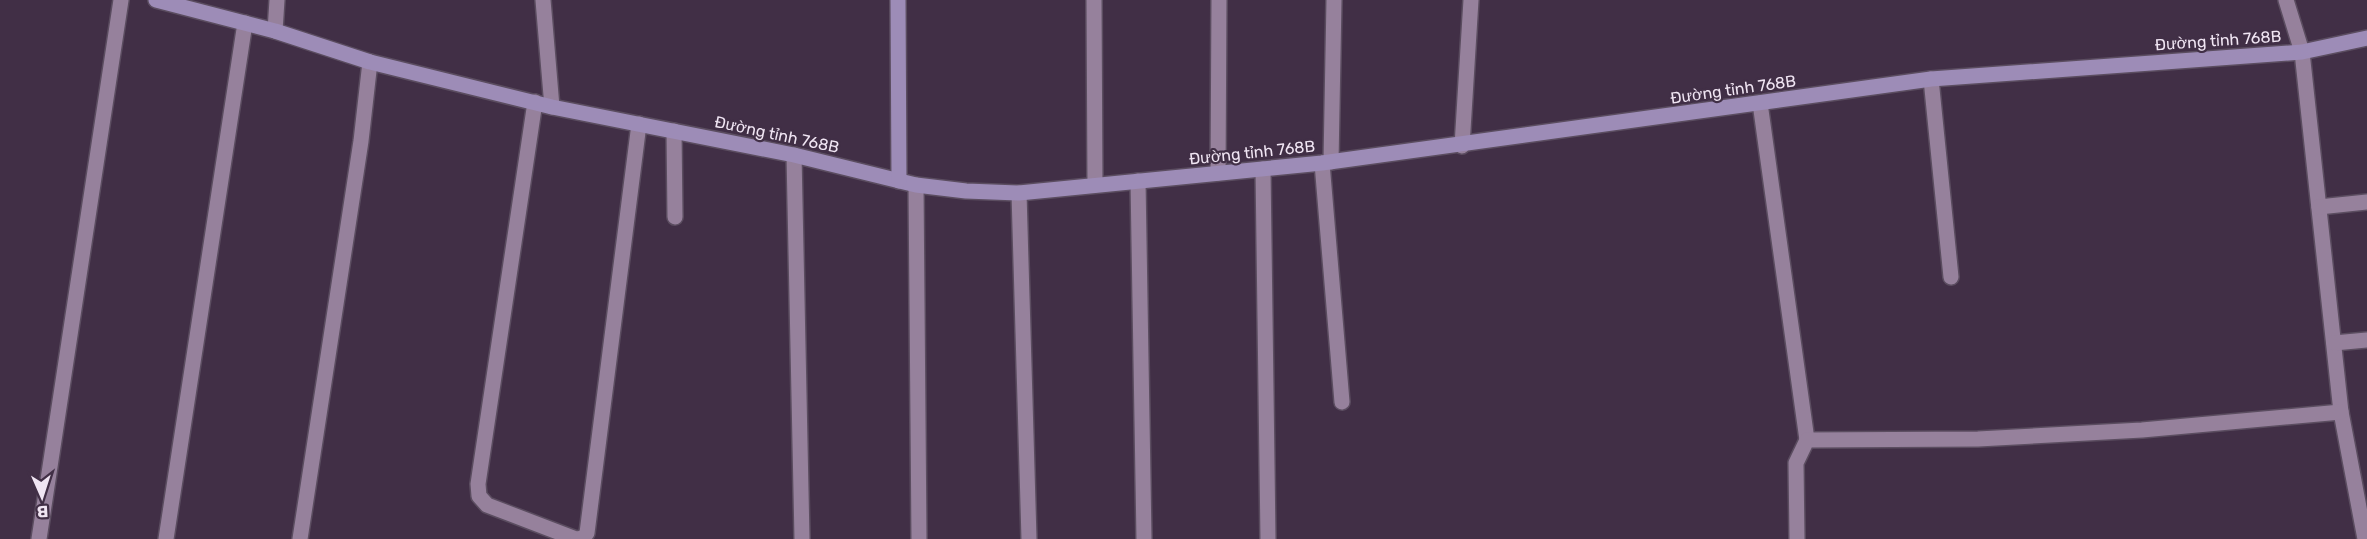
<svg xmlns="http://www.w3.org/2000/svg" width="2367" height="539" viewBox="0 0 2367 539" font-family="Rubik,sans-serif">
  <rect width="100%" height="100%" fill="#412f46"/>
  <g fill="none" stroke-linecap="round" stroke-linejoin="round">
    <g stroke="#5b4d60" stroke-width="18">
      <g id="street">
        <path d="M543,0L552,107"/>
        <path d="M1094,0L1095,185"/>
        <path d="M2286,0L2302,52L2341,412L2365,539"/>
        <path d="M275,31L277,0"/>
        <path d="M1931,79L1951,277"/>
        <path d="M535,102L478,484L479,496L487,505L576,539"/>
        <path d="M1760,103L1807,440"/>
        <path d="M674,131L675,217"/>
        <path d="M1462,146L1471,0"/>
        <path d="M794,155L802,539"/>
        <path d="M1331,162L1334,0"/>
        <path d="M1322,163L1342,402"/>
        <path d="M1263,169L1268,539"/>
        <path d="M1218,173L1219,0"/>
        <path d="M1138,181L1144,539"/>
        <path d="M916,185L919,539"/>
        <path d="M1019,193L1029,539"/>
        <path d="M2319,207L2367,202"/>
        <path d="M2334,343L2367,340"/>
        <path d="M39,539L121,0"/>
        <path d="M166,539L245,23"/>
        <path d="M300,539L361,141L370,62"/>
        <path d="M578,539L584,537L587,533L639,124"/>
        <path d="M1797,539L1796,463L1807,440L1978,439L2142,430L2341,412"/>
      </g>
    </g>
    <g stroke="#5b4d60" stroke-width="18">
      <g id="secondary">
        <path d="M156,0L275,31L370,62L552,107L794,155L916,185L966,191L1019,193L1322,163L1931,79L2302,52L2367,38"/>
        <path d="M898,0L899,181"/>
      </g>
    </g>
    <use href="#street" stroke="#96819c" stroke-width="15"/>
    <use href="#secondary" stroke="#9d8cb7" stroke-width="15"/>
  </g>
  <g text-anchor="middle" stroke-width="4.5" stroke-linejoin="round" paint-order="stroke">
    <g font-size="16" fill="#f0e5f3" stroke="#412f46">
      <text transform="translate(2218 40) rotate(-4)" y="6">Đường tỉnh 768B</text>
      <text transform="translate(1733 89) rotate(-8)" y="6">Đường tỉnh 768B</text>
      <text transform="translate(777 134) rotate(12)" y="6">Đường tỉnh 768B</text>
      <text transform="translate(1252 152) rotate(-6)" y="6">Đường tỉnh 768B</text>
    </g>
  </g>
  <g transform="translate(42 497) rotate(177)" stroke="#412f46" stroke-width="4.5" paint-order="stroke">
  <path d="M0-4.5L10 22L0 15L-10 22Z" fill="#f0e5f3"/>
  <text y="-9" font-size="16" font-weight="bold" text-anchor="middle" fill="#f0e5f3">B</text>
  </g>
</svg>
